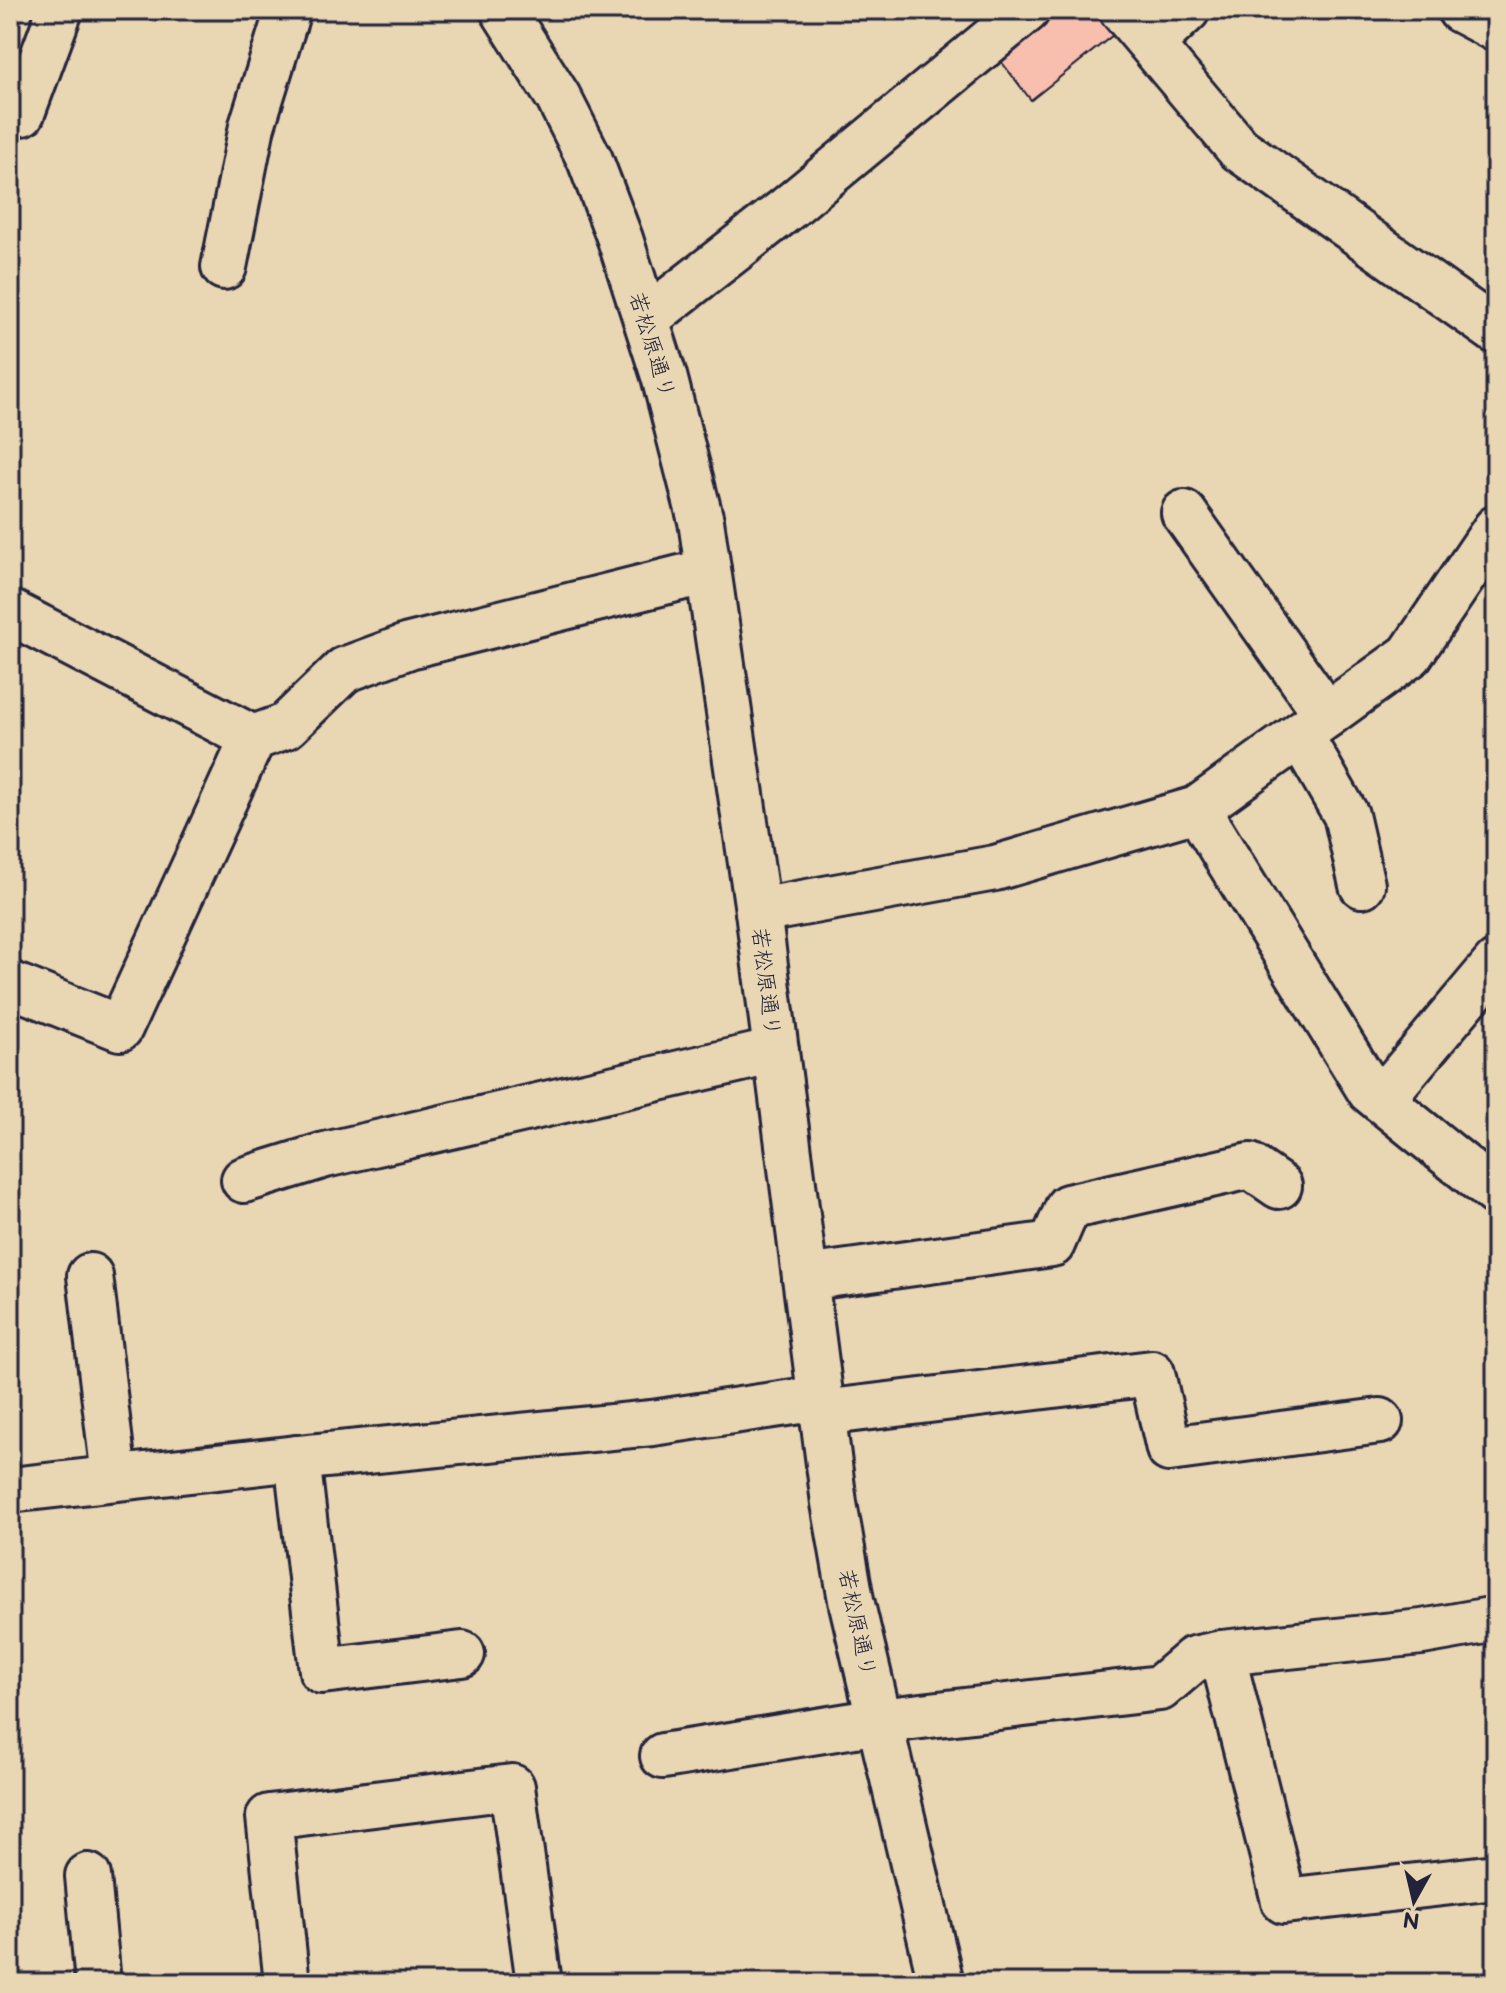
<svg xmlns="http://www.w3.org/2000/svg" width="1506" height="1993" viewBox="0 0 1506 1993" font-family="'Balsamiq Sans','Klee One',sans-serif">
  <rect width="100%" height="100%" fill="#e9d6b3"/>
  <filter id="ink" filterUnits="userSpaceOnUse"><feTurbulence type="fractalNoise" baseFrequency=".0125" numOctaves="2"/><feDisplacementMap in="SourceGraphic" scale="16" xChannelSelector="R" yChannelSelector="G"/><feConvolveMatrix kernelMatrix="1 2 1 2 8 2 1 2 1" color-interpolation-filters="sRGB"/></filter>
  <g filter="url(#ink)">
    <path fill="#f8bfae" stroke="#22223b" stroke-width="2" d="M1062,10H1101L1118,31L1031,100L1000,60Z"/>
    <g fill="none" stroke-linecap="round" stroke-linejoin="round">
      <g stroke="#22223b" stroke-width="50">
        <g id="minor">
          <path d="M503,10L558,97L590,160L620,239L664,376L701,521L758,911L834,1503L851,1600L941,1983"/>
          <path d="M1122,10L1239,149L1496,331"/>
          <path d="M1460,10L1496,29"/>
          <path d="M1152,43L1187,10"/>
          <path d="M22,113L60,10"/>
          <path d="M224,267L252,126L288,10"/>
          <path d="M646,319L788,208L1027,10"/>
          <path d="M1184,513L1327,715"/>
          <path d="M10,612L253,738"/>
          <path d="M1300,735L1346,815L1362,885"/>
          <path d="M1197,809L1370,1091L1496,1193"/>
          <path d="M758,911L995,868L1197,809L1410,655L1496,528"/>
          <path d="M10,984L120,1028L253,738L286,726L344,670L409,646L708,571"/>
          <path d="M1381,1100L1496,963"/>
          <path d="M244,1180L325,1155L776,1051"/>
          <path d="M90,1276L114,1477"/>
          <path d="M805,1278L1052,1244L1068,1207L1250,1166L1279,1186"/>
          <path d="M822,1413L1152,1373L1169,1449L1380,1421"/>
          <path d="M297,1458L322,1671L462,1654"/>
          <path d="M10,1490L297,1458L652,1423L821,1398"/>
          <path d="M1222,1653L1284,1901L1496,1877"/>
          <path d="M663,1756L879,1721L1160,1688L1194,1659L1222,1653L1422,1632L1496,1619"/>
          <path d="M88,1876L98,1983"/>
          <path d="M287,1983L269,1817L512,1787L539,1983"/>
        </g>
      </g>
      <use href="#minor" stroke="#e9d6b3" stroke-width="44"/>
    </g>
  </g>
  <g text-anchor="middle" stroke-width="8" stroke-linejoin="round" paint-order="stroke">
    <g font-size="22" fill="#22223b" stroke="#e9d6b3">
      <text transform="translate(653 345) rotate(73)" y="8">若松原通り</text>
      <text transform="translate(767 982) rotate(83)" y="8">若松原通り</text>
      <text transform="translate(858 1623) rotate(78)" y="8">若松原通り</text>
    </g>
  </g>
  <rect width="1506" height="1993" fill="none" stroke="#e9d6b3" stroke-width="40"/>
  <rect x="20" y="20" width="1466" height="1953" fill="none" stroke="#22223b" stroke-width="3" filter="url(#ink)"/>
  <g transform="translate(1414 1901) rotate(188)" stroke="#e9d6b3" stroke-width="6" paint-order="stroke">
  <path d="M0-6L14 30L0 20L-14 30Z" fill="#22223b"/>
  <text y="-12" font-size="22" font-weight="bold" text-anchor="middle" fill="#22223b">N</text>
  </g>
</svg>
